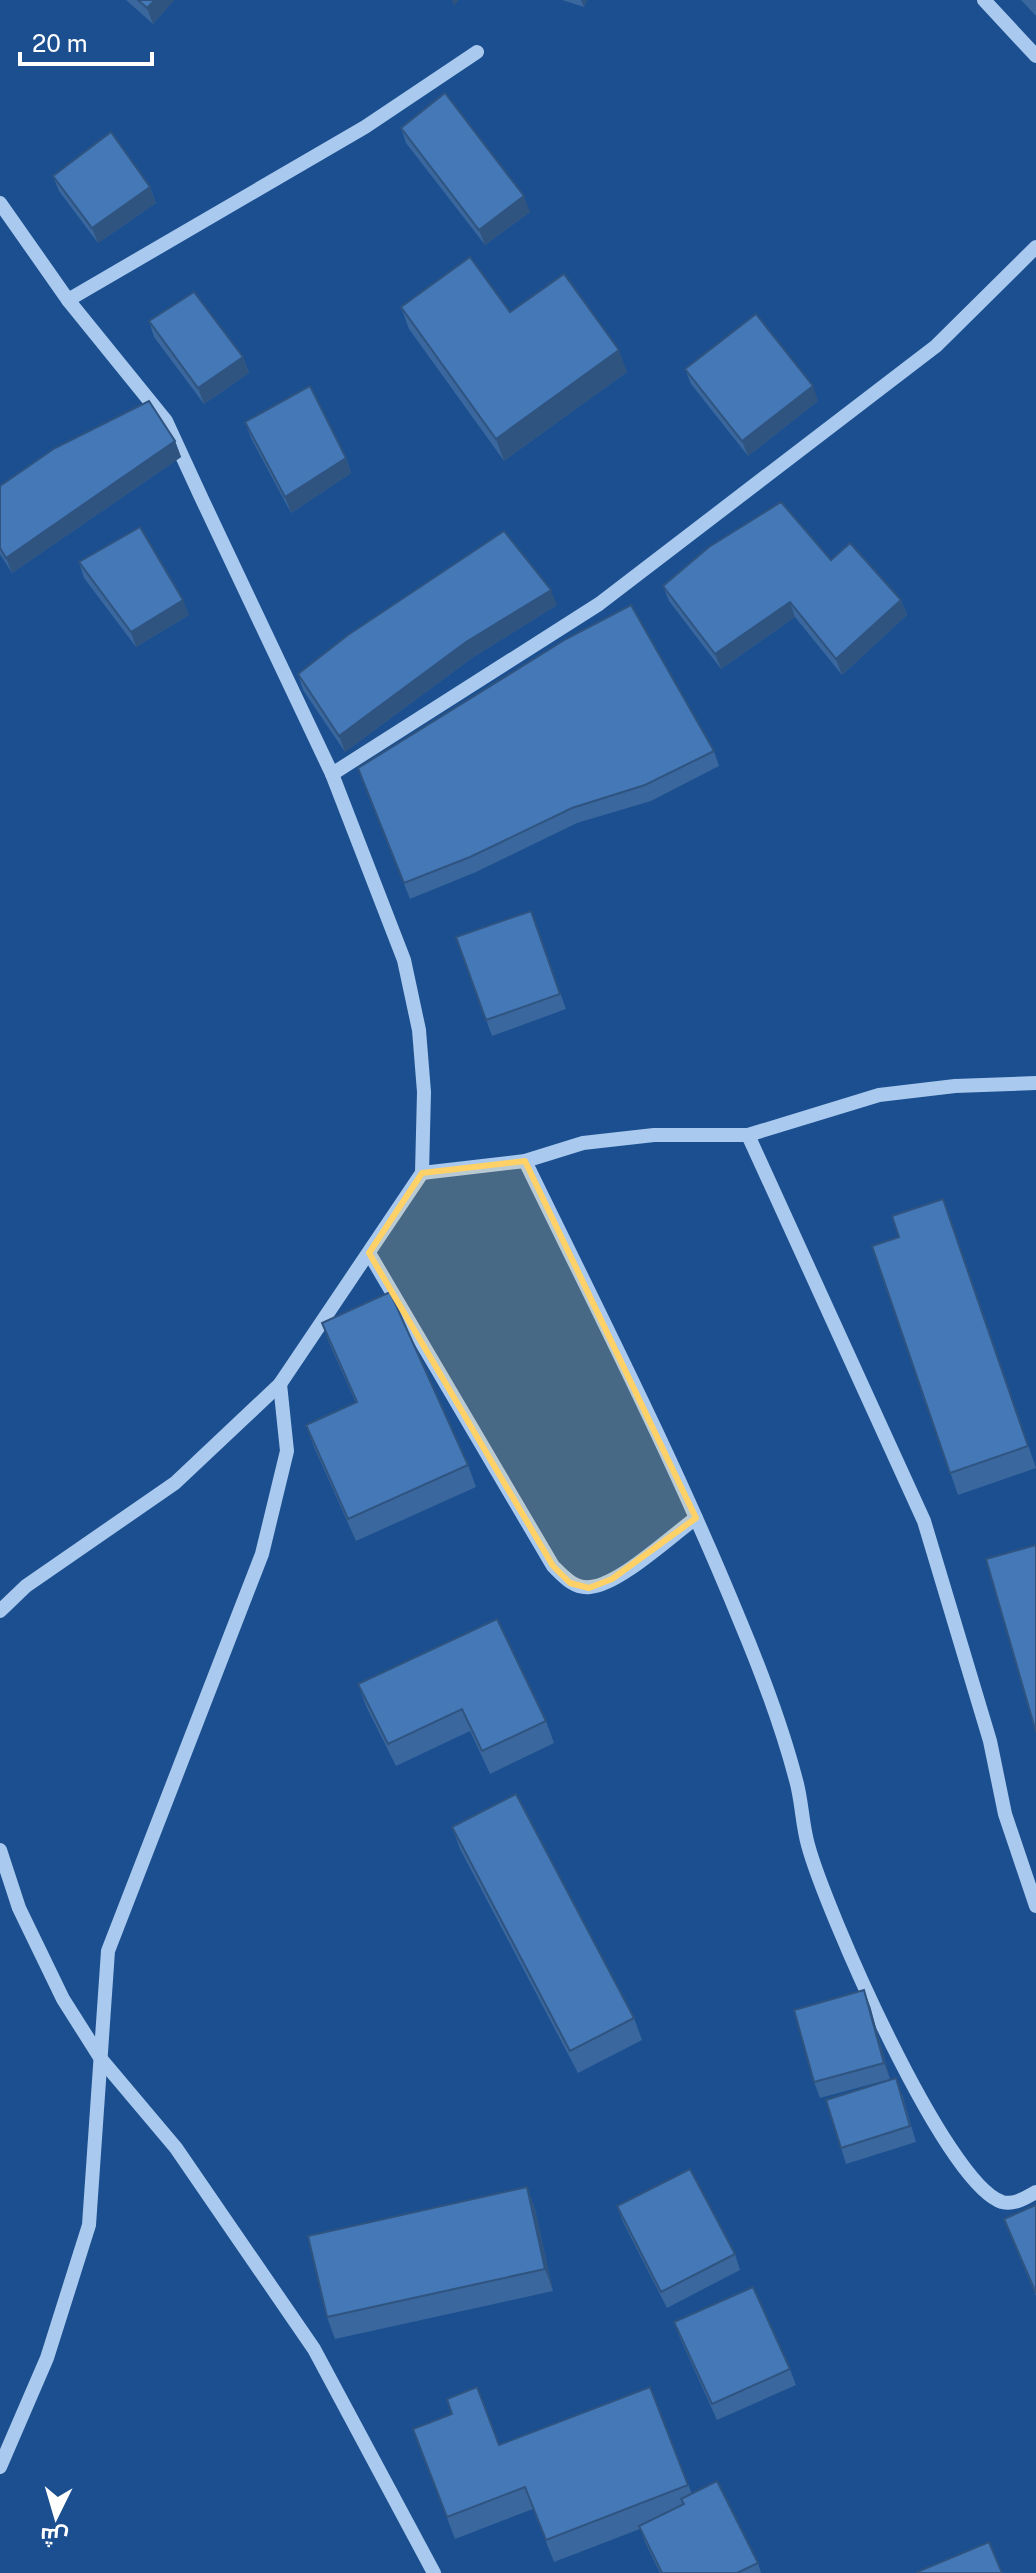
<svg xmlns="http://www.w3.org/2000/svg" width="1036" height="2573" viewBox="0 0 1036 2573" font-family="'Public Sans',Cairo,sans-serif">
  <rect width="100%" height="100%" fill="#1b4f8f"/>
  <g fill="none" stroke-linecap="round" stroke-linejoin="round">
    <g stroke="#a9c9ee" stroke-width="14">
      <path d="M984,0L1036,56"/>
      <path d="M0,203L68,300L166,421L201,497L332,774L404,960L419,1030L424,1092L422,1173L280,1384L175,1483L26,1586L0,1611"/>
      <path d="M68,300L365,127L477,52"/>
      <path d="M332,774L599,604L936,346L1036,247"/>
      <path d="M748,1135L924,1521L990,1741L1005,1814L1036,1906"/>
      <path d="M525,1161C599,1313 676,1464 740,1621C761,1671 782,1727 796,1780C802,1801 802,1824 808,1845C825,1908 945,2184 1002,2202C1015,2205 1025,2198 1036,2192"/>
      <path d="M422,1173L525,1161L583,1143L654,1135H748L879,1095L955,1086L1036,1083"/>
      <path d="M369,1253L553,1566C563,1576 574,1589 590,1587C619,1585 671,1536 696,1518"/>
      <path d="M0,1850L19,1908L63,1999L101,2059L176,2148L314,2349L434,2573"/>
      <path d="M0,2467L47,2358L89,2225L108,1951L262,1554L287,1451L280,1384"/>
    </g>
  </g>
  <g fill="#3a679d">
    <path d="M126,0H174L153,24Z"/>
    <path d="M562,0H587L584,7Z"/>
    <path d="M1021,0H1036V16Z"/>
    <path d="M401,128L530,212L485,245L406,143Z"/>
    <path d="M53,176L150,187L156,203L98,243L59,191Z"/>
    <path d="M401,307L510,312L627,372L504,461L409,329Z"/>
    <path d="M149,321L243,357L249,373L204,404L154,337Z"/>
    <path d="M685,369L818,401L748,456L691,384Z"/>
    <path d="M245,422L346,458L351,473L291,513L251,438Z"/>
    <path d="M175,441L181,457L12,573L0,554V486Z"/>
    <path d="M831,560L901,600L907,615L842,675L795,617L721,669L669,601L663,586Z"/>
    <path d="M79,562L189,615L136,647L84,578Z"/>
    <path d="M557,605L472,658L345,752L303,690L298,674Z"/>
    <path d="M714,751L719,766L651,801L577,823L476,872L410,899L364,784Z"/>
    <path d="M531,911L566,1009L492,1036L456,937Z"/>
    <path d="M943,1199L1036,1468L958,1495L872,1246L899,1237Z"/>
    <path d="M322,1323L468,1465L476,1487L356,1541L314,1447L306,1425L356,1403L330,1345Z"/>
    <path d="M358,1684L546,1721L554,1743L490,1774L470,1731L396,1766L366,1706Z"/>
    <path d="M452,1827L634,2018L642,2040L578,2073L460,1849Z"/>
    <path d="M870,2006L890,2079L820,2098L814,2082Z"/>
    <path d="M902,2094L916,2142L846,2164L841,2148Z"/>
    <path d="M527,2187L535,2209L553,2291L335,2339L327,2317Z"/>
    <path d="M1036,2205V2296L1004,2219Z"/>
    <path d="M617,2206L735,2254L740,2270L667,2308L623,2222Z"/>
    <path d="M674,2322L790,2369L796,2385L717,2420L680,2338Z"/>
    <path d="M650,2387L692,2494L758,2563L761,2573H660L645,2542L640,2529L554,2562L533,2509L455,2539L413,2429L499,2445Z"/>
  </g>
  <g fill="#305480">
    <path d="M155,0H174L153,24L147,8Z"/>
    <path d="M452,0H459L454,6Z"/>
    <path d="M581,0H587L584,7Z"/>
    <path d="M150,187L156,203L98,243L92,228Z"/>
    <path d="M524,196L530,212L485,245L479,230Z"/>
    <path d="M619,350L627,372L504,461L496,439Z"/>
    <path d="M243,357L249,373L204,404L198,388Z"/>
    <path d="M813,386L818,401L748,456L742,441Z"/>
    <path d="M175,441L181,457L12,573L6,558Z"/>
    <path d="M346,458L351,473L291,513L285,497Z"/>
    <path d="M551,590L557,605L472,658L345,752L339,736L466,642Z"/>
    <path d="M183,600L189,615L136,647L131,632Z"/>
    <path d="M901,600L907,615L842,675L836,659Z"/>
    <path d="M790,602L795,617L721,669L715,654Z"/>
    <path d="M864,1990L870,2006L890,2079L884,2063Z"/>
    <path d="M527,2187L535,2209L553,2291L545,2269Z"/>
  </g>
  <g fill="#4478b7" stroke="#305480" stroke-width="2">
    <path d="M138,0H155L147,8Z"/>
    <path d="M445,93L524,196L479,230L401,128Z"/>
    <path d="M111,132L150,187L92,228L53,176Z"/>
    <path d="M470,257L510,312L564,274L619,350L496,439L401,307Z"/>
    <path d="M194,292L243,357L198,388L149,321Z"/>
    <path d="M756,314L813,386L742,441L685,369Z"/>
    <path d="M310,386L346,458L285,497L245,422Z"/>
    <path d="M149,401L175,441L6,558L0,548V486L55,448Z"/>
    <path d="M781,502L831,560L850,543L901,600L836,659L790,602L715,654L663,586L709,547Z"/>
    <path d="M140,527L183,600L131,632L79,562Z"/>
    <path d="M504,531L551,590L466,642L339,736L298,674L348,635Z"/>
    <path d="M631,605L714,751L645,785L572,808L470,857L404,883L358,768L566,639Z"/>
    <path d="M531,911L560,994L486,1020L456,937Z"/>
    <path d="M943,1199L1028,1446L950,1473L872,1246L899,1237L892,1216Z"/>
    <path d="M390,1292L468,1465L348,1519L306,1425L357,1402L322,1323Z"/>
    <path d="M1036,1545V1732L986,1559Z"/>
    <path d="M497,1619L546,1721L482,1751L462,1709L388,1744L358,1684Z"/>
    <path d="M516,1794L634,2018L570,2051L452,1827Z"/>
    <path d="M864,1990L884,2063L814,2082L794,2010Z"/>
    <path d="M896,2078L910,2126L841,2148L826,2100Z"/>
    <path d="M690,2169L735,2254L661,2292L617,2206Z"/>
    <path d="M527,2187L545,2269L327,2317L308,2236Z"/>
    <path d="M1036,2205V2293L1004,2219Z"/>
    <path d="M753,2287L790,2369L712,2404L674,2322Z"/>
    <path d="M477,2387L499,2445L650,2387L688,2485L546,2540L525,2487L447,2517L413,2429L452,2414L447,2399Z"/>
    <path d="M717,2481L758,2563L737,2573H662L639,2526L684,2504L681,2499Z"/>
    <path d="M989,2542L1002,2573H918L917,2572Z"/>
  </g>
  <path fill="#ffd166" fill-opacity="0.2" stroke="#ffd166" stroke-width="6" stroke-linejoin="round" d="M525,1161L696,1518L612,1579L589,1588L570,1583L553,1566L369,1253L422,1173Z"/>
  <g transform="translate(56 2517) rotate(185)" stroke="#1b4f8f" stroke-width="6" paint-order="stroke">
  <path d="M0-6L14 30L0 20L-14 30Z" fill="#ffffff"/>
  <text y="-12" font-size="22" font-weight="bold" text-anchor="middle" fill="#ffffff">ش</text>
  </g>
  <path d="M20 52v12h132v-12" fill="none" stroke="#ffffff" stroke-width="4"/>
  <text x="32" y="52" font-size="24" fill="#ffffff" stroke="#1b4f8f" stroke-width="6" paint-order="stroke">20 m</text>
</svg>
